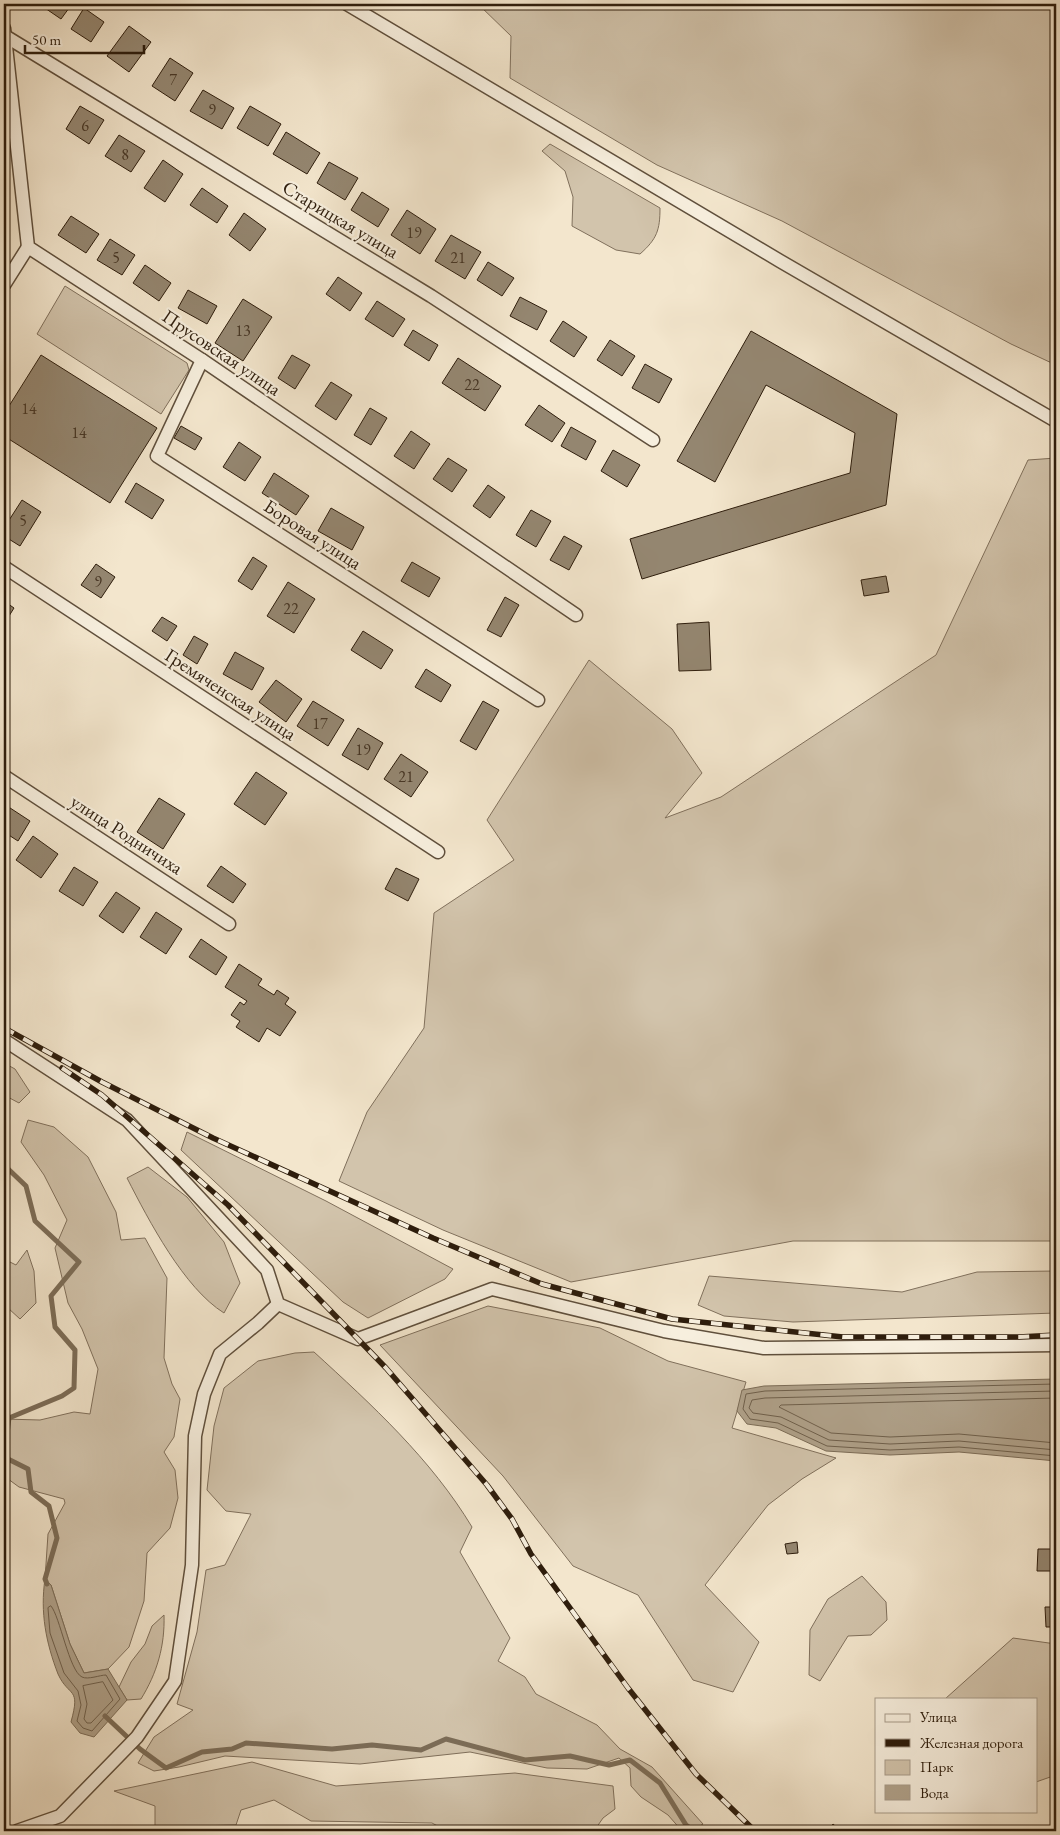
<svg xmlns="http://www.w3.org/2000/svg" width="1060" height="1835" viewBox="0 0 1060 1835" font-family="'EB Garamond',serif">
  <rect width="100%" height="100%" fill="#f3e6cd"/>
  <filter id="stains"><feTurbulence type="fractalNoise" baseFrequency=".004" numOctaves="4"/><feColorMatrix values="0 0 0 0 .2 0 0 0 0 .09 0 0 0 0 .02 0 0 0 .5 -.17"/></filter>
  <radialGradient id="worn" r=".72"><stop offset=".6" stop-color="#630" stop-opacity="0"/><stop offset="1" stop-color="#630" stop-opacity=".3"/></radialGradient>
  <g fill="#d2c4ac" stroke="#80705c">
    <path d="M478,4H1056V365L1011,344L782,221L657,165L510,78L511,36Z"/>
    <path d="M550,144L660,208C660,230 657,239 640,254L616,250L572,226L573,197L565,171L542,151Z"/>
    <path d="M65,286L187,363L189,370L161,414L37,334Z"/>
    <path d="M1056,458V1241H793L571,1282L443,1230L339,1181L367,1112L424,1028L434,913L514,860L487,820L589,660L672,729L702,773L665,818L721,797L936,655L1028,460Z"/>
    <path d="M4,1063L15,1069L30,1092L19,1103L4,1095Z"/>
    <path d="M28,1120L54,1127L88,1157L116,1212L121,1240L145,1238L167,1278L164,1358L172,1384L180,1399L174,1437L164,1452L175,1470L178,1498L170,1528L147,1553L144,1601L129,1647L108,1669L84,1673L70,1644L51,1585L45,1579L48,1534L65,1503L64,1499L19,1487L4,1476V1419L40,1420L74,1412L90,1414L98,1369L82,1329L68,1303L55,1248L67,1220L44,1175L21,1142Z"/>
    <path d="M187,1132L326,1201L453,1269L445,1279L368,1318L343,1302L181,1150Z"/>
    <path d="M148,1167L187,1197L224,1242L240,1283L224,1313C184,1288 149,1221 127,1178Z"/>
    <path d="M27,1250L34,1271L36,1303L20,1319L8,1308L4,1309V1259L16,1265Z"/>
    <path d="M1056,1271V1313L793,1322L724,1316L698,1305L709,1276L902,1292L977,1272Z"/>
    <path d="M488,1306L600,1328L668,1361L746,1382L732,1428L836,1458L802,1479L768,1505L705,1585L759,1642L733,1692L693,1680L638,1595L573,1566L503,1476L380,1345Z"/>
    <path d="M314,1352C372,1405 431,1459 472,1527L460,1552L510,1638L498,1661L525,1677L536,1694L597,1725L620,1749L652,1767L703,1824L692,1831H682L668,1815L641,1797L631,1786L630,1768L619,1758L587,1769L547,1768L470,1752L360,1764L225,1756L179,1767L154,1771L138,1763L154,1737L193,1710L177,1704L197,1632L206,1570L225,1565L251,1514L226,1511L207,1490L214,1426L224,1388L258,1361L295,1353Z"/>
    <path d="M862,1576L886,1602L887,1620L871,1635L848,1636L820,1681L809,1675L810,1630L828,1599Z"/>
    <path d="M164,1615C165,1646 157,1673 141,1699L127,1700L119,1687L131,1662L145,1644L152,1626Z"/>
    <path d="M1013,1638L1056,1644V1775L1036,1782V1699H945Z"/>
    <path d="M252,1762L336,1786L515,1773L613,1786L615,1809L603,1818L594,1831H447L432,1823L311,1821L274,1800L241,1810L236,1825L155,1827V1806L114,1791Z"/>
  </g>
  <g fill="#b0a28b" stroke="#7c6d58">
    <path d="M1056,1379V1461L959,1452L890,1455L826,1451L776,1428L747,1424L737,1411L742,1390L764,1386Z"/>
    <path d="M45,1579L51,1585L70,1644L84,1673L108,1669L127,1700L94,1737L80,1733L71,1722C81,1686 69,1698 58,1674C46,1643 40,1612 45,1579Z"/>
  </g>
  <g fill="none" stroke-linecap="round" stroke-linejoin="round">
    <g stroke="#6f604c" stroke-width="1">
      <path d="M1056,1384L765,1391L746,1394L743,1409L750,1419L778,1423L827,1446L890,1450L959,1447L1056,1456"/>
      <path d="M1056,1391L765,1398L752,1400L749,1408L753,1413L781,1417L829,1440L890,1444L959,1441L1056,1450"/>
      <path d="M1056,1398L781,1405L779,1407L831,1433L890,1437L959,1434L1056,1443"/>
      <path d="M51,1606C60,1616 69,1671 82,1677C88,1680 100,1675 106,1675L120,1699L92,1731L83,1728L77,1721L81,1705L78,1691L64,1673L50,1633L48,1608Z"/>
      <path d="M103,1682L113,1700L91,1723H87L84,1719L87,1704L83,1686Z"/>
    </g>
    <g stroke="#7c6d58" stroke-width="5">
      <path d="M4,1165L26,1186L35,1221L79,1262L51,1296L55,1327L75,1350L74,1388L62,1396L9,1418L4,1457L28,1469L31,1492L49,1506L57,1538L45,1579L47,1584"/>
      <path d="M105,1716L140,1749L166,1768L202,1752L232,1749L246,1743L332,1749L372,1745L421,1750L446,1739L525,1760L570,1756L609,1765L630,1760L660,1783L686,1825L694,1831"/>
    </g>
  </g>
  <g fill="#948670" stroke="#2e1d0c">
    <path d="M39,4H72L61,19Z"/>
    <path d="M84,8L104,22L91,42L71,29Z"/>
    <path d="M129,26L151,42L129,72L107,56Z"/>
    <path d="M170,58L193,73L175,101L152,86Z"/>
    <path d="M203,90L234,108L222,129L190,111Z"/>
    <path d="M80,106L104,120L89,144L66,129Z"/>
    <path d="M250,106L281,124L268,146L237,128Z"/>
    <path d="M286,132L320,153L307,174L273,154Z"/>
    <path d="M119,135L145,151L131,172L105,156Z"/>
    <path d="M163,160L183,174L165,202L144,188Z"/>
    <path d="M329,162L358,178L345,200L317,183Z"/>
    <path d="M202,188L228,206L217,223L190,205Z"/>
    <path d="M362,192L389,209L378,227L351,210Z"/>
    <path d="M407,210L436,229L420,254L391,235Z"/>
    <path d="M244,213L266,229L250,251L229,235Z"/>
    <path d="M71,216L99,234L86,253L58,235Z"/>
    <path d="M451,235L481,252L465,279L435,261Z"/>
    <path d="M110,239L135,255L122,275L97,260Z"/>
    <path d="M488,262L514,278L502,296L477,280Z"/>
    <path d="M145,265L171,283L159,301L133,283Z"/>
    <path d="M338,277L362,293L350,311L326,294Z"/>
    <path d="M188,290L217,306L207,324L178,308Z"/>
    <path d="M520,297L547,311L537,330L510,316Z"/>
    <path d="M243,299L272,317L243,361L215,343Z"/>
    <path d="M377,301L405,319L393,337L365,319Z"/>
    <path d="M563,321L587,337L574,357L550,341Z"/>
    <path d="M413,330L438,345L429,361L404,345Z"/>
    <path d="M751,331L897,414L886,505L642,579L630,539L850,473L855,433L766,385L715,482L677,461Z"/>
    <path d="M610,340L635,356L622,376L597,360Z"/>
    <path d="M41,355L157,428L110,503L4,436V414Z"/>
    <path d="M292,355L310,365L295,389L278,378Z"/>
    <path d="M458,358L501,386L485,411L442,383Z"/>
    <path d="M645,364L672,379L659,403L632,388Z"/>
    <path d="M331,382L352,395L336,420L315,406Z"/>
    <path d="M539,405L565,423L552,442L525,425Z"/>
    <path d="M370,408L387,418L371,445L354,435Z"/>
    <path d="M181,426L202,438L195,450L174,438Z"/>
    <path d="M571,427L596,441L586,460L561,446Z"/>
    <path d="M411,431L430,444L414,469L394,456Z"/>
    <path d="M239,442L261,457L245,481L223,467Z"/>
    <path d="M613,450L640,465L627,487L601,471Z"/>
    <path d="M448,458L467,470L452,492L433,479Z"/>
    <path d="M274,473L309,496L296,515L262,493Z"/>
    <path d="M136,483L164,500L152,519L125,502Z"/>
    <path d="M488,485L505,497L490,518L473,506Z"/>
    <path d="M22,500L41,512L20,546L4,536V528Z"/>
    <path d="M331,508L364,527L352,550L318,531Z"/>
    <path d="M531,510L551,521L536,547L516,535Z"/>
    <path d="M564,536L582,546L569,570L550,560Z"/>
    <path d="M253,557L267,566L252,590L238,581Z"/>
    <path d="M412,562L440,578L429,597L401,581Z"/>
    <path d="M96,564L115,577L101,598L81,585Z"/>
    <path d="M886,576L889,592L864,596L861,580Z"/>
    <path d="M288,582L315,599L294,633L267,616Z"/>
    <path d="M505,597L519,605L501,637L487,630Z"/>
    <path d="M4,601L14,608L4,624Z"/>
    <path d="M162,617L177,626L167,641L152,631Z"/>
    <path d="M709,622L711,670L679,671L677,624Z"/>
    <path d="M363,631L393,650L381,669L351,650Z"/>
    <path d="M194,636L208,644L197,664L183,655Z"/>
    <path d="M235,652L264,668L252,690L223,674Z"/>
    <path d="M426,669L451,685L441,702L415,687Z"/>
    <path d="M276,680L302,699L286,722L259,702Z"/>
    <path d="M313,701L344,720L328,746L297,726Z"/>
    <path d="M483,701L499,710L476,750L460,741Z"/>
    <path d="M358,728L383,743L368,770L342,755Z"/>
    <path d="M401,754L428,772L411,797L384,779Z"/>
    <path d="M256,772L287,793L265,825L234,804Z"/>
    <path d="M159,798L185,814L163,849L137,832Z"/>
    <path d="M4,804L30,821L18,841L4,832Z"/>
    <path d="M33,836L58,854L41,878L16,860Z"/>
    <path d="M221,866L246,884L233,903L207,886Z"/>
    <path d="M74,867L98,882L83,906L59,891Z"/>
    <path d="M396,868L419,879L408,901L385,889Z"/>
    <path d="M116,892L140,908L123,933L99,916Z"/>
    <path d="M156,912L182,929L166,954L140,937Z"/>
    <path d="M201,939L227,957L216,975L189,957Z"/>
    <path d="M239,964L262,979L258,985L274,995L277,990L289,998L285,1004L296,1012L280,1036L267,1028L259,1042L236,1027L240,1021L231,1015L240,1002L244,1005L247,1001L225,987Z"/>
    <path d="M797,1542L798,1553L787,1554L785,1544Z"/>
    <path d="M1038,1549H1056V1571H1037Z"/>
    <path d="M1045,1607H1056V1627H1046Z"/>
    <path d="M833,1824L841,1831L828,1830Z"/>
  </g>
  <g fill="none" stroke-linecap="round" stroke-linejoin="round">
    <g stroke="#5f4f3c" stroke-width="15">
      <g id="minor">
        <path d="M347,4L780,261L1056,421"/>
        <path d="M4,28L28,247L202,360L576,615"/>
        <path d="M5,36L431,296L653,440"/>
        <path d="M4,285L28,247"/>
        <path d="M202,360L157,456L538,700"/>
        <path d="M4,567L438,852"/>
        <path d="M4,776L229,924"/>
        <path d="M4,1040L127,1120L267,1270L278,1304L358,1339L492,1289L664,1331L764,1348L1056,1345"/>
        <path d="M17,1831L60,1816L137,1737L175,1681L192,1565L195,1436L204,1394L220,1354L258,1323L278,1304"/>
      </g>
    </g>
    <use href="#minor" stroke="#f7efde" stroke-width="12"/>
    <g stroke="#2e1d0c" stroke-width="5.5">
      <g id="rail">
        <path d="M4,1028L102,1082L213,1138L433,1238L542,1284L672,1319L843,1337H1019L1056,1335"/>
        <path d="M62,1068L102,1095L228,1205L386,1368L487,1485L512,1519L531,1554L628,1688L696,1774L755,1831"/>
      </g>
    </g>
    <use href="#rail" stroke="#f7efde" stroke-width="4" stroke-dasharray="11" stroke-linecap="butt"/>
  </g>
  <g text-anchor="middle" stroke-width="4.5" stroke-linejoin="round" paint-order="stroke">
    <g font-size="16" fill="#483725">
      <text x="173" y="85">7</text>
      <text x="212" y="115">9</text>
      <text x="85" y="131">6</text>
      <text x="125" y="160">8</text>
      <text x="414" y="238">19</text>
      <text x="116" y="263">5</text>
      <text x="458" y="263">21</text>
      <text x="243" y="336">13</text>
      <text x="472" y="390">22</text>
      <text x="29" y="414">14</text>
      <text x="79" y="438">14</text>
      <text x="23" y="526">5</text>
      <text x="98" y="587">9</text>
      <text x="291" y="614">22</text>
      <text x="320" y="729">17</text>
      <text x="363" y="755">19</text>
      <text x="406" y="782">21</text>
    </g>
    <g font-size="19" fill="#2e1d0c" stroke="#f7efde">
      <text transform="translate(341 219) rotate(31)" y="7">Старицкая улица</text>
      <text transform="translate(222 352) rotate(34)" y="7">Прусовская улица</text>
      <text transform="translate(313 534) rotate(33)" y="7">Боровая улица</text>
      <text transform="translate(231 694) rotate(33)" y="7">Гремяченская улица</text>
      <text transform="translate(127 834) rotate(33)" y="7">улица Родничиха</text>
    </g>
  </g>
  <rect width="1060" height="1835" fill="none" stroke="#f3e6cd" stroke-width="20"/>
  <rect x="5" y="5" width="1050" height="1825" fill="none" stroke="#2e1d0c" stroke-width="2.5"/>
  <rect x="10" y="10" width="1040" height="1815" fill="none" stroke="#2e1d0c"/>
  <rect x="875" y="1698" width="162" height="115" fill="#f7efde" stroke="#a79b8a"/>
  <rect x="885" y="1714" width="25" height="8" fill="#f7efde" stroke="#a79b8a"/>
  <text x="920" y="1722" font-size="15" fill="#2e1d0c">Улица</text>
  <rect x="885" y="1739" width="25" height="8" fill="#2e1d0c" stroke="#a79b8a"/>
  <text x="920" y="1748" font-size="15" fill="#2e1d0c">Железная дорога</text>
  <rect x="885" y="1760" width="25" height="15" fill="#d2c4ac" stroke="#a79b8a"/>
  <text x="920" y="1772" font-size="15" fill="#2e1d0c">Парк</text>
  <rect x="885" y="1785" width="25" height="15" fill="#b0a28b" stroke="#a79b8a"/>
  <text x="920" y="1798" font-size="15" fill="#2e1d0c">Вода</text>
  <path d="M25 45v8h119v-8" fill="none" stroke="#2e1d0c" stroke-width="2.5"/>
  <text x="32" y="45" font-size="15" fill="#2e1d0c" stroke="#f7efde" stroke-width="4" paint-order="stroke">50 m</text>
  <rect width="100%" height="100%" filter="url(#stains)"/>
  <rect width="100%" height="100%" fill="url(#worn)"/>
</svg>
